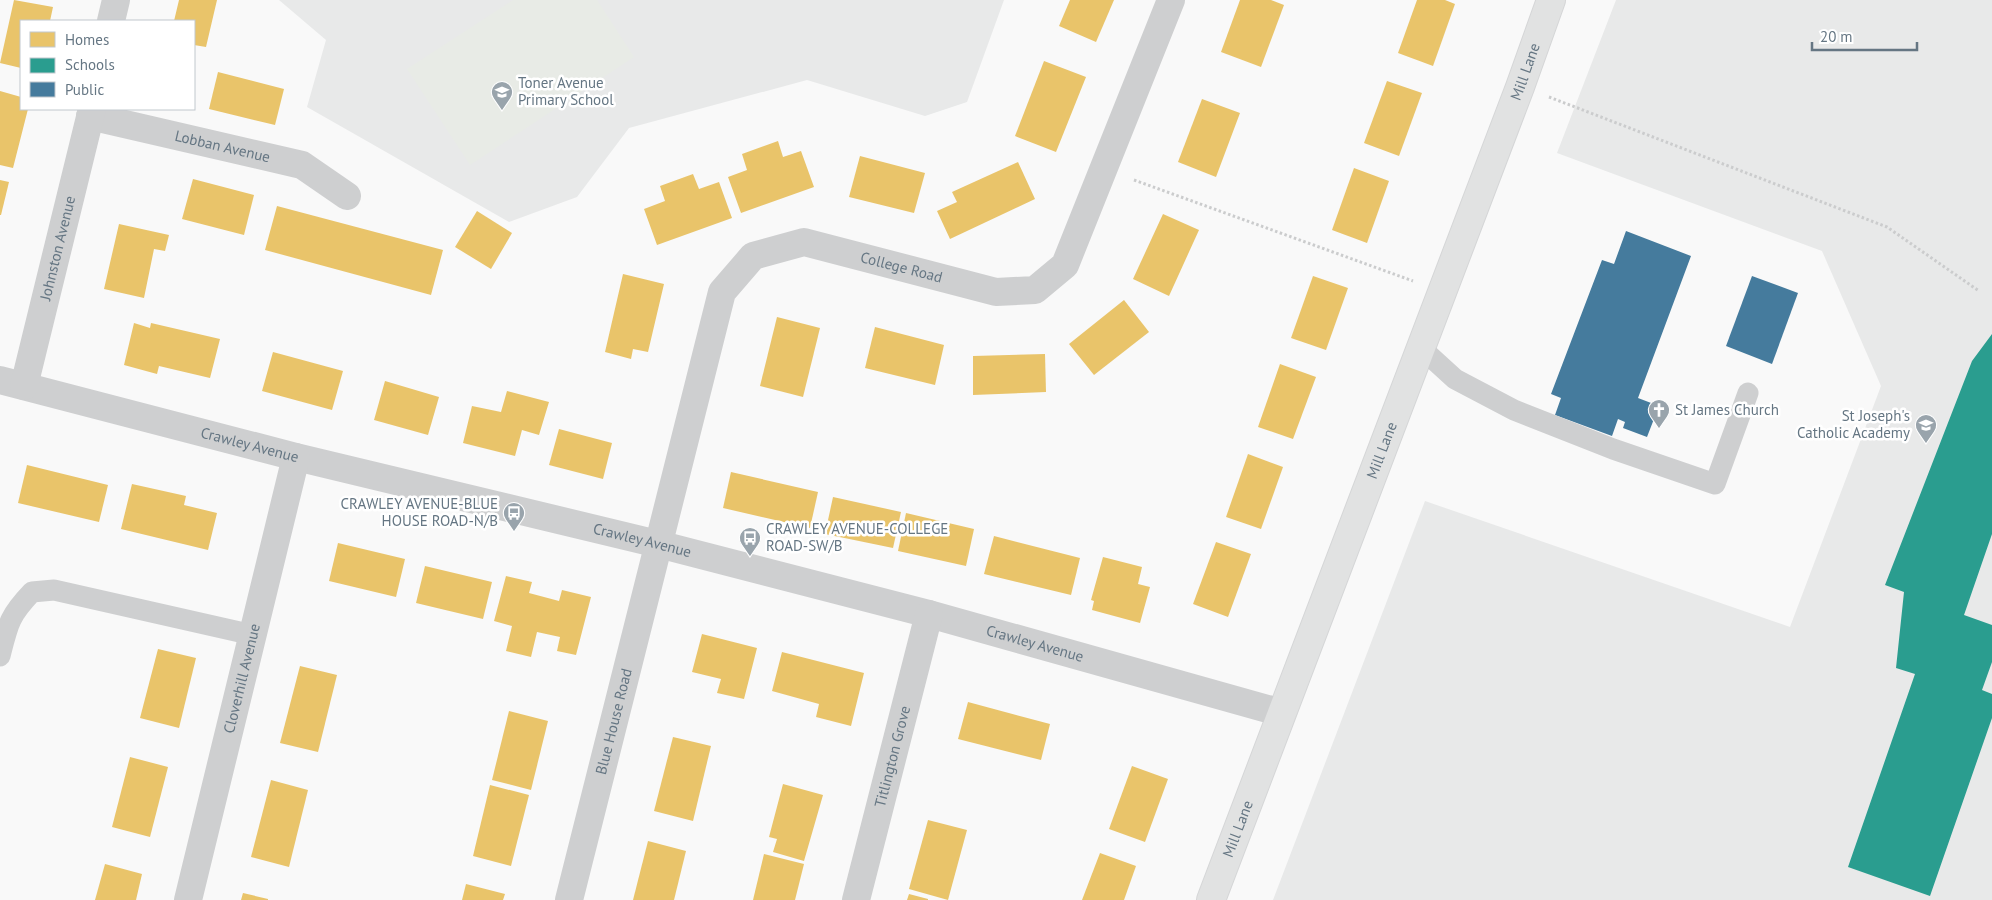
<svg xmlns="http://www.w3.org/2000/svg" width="1992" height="900" viewBox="0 0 1992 900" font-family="'PT Sans',sans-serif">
  <rect width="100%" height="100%" fill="#f9f9f9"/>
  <g fill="#e8e9e9">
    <path d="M279,0H1004L967,102L925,116L807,80L629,128L577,197L509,222L307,107L326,40Z"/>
    <path d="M1616,0H1992V900H1273L1425,501L1790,627L1881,386L1822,251L1557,153Z"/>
  </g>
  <path fill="#e8ebe6" d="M513,0H597L634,57L470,165L407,69Z"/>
  <g fill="#e9c46a">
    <path d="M14,0L53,7L50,21H21V68L0,63Z"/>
    <path d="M179,0H217L206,47L194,45V21H174Z"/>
    <path d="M1070,0H1114L1096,42L1059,26Z"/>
    <path d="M1240,0H1271L1284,5L1261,67L1221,52Z"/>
    <path d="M1417,0H1445L1455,4L1433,66L1398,53Z"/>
    <path d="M1044,61L1086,77L1056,152L1015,136Z"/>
    <path d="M218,72L284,89L275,125L209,109Z"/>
    <path d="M1387,81L1422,93L1399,156L1364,143Z"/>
    <path d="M0,91L21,97V109H28L13,168L0,165Z"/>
    <path d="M1202,99L1240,113L1216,177L1178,162Z"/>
    <path d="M778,141L783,157L801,151L814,187L741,213L728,177L747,170L742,154Z"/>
    <path d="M860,156L925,173L914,213L849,197Z"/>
    <path d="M1018,162L1035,199L950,239L937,211L957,202L952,192Z"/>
    <path d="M1354,168L1389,181L1367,243L1332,230Z"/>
    <path d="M693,174L699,189L719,182L732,218L657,245L644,209L665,201L660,186Z"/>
    <path d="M193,179L254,195L244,235L182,219Z"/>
    <path d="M0,180L9,182L1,215H0Z"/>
    <path d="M277,206L443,250L431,295L265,250Z"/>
    <path d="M477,211L512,233L491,269L455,247Z"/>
    <path d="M1163,214L1199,230L1169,296L1133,279Z"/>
    <path d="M119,224L169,235L165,251L154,249L144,298L104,289Z"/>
    <path d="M623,274L664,284L648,352L633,349L631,359L605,352Z"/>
    <path d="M1313,276L1348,288L1326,350L1291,338Z"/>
    <path d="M1124,300L1149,332L1094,375L1069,344Z"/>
    <path d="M777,317L820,328L803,397L760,386Z"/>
    <path d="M134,323L150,328L151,323L220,339L210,378L159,366L157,374L124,365Z"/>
    <path d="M875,327L944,345L935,385L865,368Z"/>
    <path d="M273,352L343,371L332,410L262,391Z"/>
    <path d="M1045,354L1046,392L973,395V356Z"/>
    <path d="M1280,364L1316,377L1293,439L1258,427Z"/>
    <path d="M385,381L439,397L428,435L374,420Z"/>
    <path d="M507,391L549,402L539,435L522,430L515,456L463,443L472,406L501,412Z"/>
    <path d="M559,429L612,443L603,479L549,465Z"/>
    <path d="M1248,454L1283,467L1261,529L1226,517Z"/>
    <path d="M27,465L108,485L99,522L18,503Z"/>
    <path d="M731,472L818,492L810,528L723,508Z"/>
    <path d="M132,484L186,496L184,505L217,513L208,550L121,529Z"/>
    <path d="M833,497L901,512L893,548L825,534Z"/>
    <path d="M906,513L974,529L966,566L898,551Z"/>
    <path d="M994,536L1080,558L1071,595L984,574Z"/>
    <path d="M1216,542L1251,554L1228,617L1193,604Z"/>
    <path d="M338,543L405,559L396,597L329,581Z"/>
    <path d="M1103,557L1142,567L1138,584L1150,587L1140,623L1092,610L1094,601L1091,600Z"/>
    <path d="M425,566L492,582L483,619L416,603Z"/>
    <path d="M506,576L532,582L529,593L559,601L562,590L591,597L576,655L557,651L560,637L537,632L531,657L506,651L512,626L494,621Z"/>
    <path d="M702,634L757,648L744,699L717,693L721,679L692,672Z"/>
    <path d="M158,649L196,658L179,728L140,718Z"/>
    <path d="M782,652L864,673L851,726L816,717L819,704L772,691Z"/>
    <path d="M300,666L337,675L318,752L280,743Z"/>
    <path d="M968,702L1050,724L1041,760L958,739Z"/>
    <path d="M509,711L548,721L531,790L492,780Z"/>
    <path d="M673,737L711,746L693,821L654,811Z"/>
    <path d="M130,757L168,767L150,837L112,827Z"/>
    <path d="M1132,766L1168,779L1145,842L1109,829Z"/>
    <path d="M271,780L308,790L289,867L251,857Z"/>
    <path d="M783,784L823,795L804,861L773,852L777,839L769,837Z"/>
    <path d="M490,785L529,795L511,866L473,856Z"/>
    <path d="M928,820L967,830L948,900L909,889Z"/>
    <path d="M648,841L686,851L674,900H633Z"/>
    <path d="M1100,853L1136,866L1124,900H1082Z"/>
    <path d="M764,854L804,864L795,900H753Z"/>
    <path d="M105,864L142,874L136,900H95Z"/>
    <path d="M466,884L505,894L503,900H462Z"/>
    <path d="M243,893L268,899V900H241Z"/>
    <path d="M909,894L928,899V900H907Z"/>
  </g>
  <path fill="#2a9d8f" d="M1992,334V534L1964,615L1992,625V662L1982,690L1992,694V718L1930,896L1848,867L1915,674L1896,668L1904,592L1885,585L1972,361Z"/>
  <g fill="#457b9d">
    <path d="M1626,231L1691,256L1638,398L1659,406L1647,437L1623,428L1625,422L1618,419L1612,436L1555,415L1561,398L1551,394L1602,260L1614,264Z"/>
    <path d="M1752,276L1798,293L1772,364L1726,346Z"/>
  </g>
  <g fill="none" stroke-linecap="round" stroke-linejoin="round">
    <g stroke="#d5d6d7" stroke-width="30">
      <g id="secondary">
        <path id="s7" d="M1211,900L1520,87L1551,0"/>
      </g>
    </g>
    <g stroke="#cbcccd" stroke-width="3" stroke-dasharray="2.5 2.5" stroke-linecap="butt">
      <path d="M1549,97L1887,227L1979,291"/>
      <path d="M1134,180L1413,281"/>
    </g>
    <g stroke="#cecfd0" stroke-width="21">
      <path d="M1421,348L1455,379L1514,410L1613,449L1715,484L1748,393"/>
      <path d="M0,656C8,624 9,616 32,592L54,590L253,635"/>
    </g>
    <g stroke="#cecfd0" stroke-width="28">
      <path d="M111,21L116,0"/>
      <path id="s1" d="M90,116L302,165L347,196"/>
      <path id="s2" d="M0,380L296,457L658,544L929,614L1282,713"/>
      <path id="s3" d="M24,386L92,109"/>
      <path id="s4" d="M188,900L296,457"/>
      <path id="s5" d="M569,900L722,292L753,256L804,242L996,292L1035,290L1065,265L1171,0"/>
      <path id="s6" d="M856,900L929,614"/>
    </g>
    <use href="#secondary" stroke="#e1e2e2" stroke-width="28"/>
  </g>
  <defs>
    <g id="school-pin" transform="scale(1.125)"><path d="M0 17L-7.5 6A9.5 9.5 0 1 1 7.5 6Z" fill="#99a4ac" stroke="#fff"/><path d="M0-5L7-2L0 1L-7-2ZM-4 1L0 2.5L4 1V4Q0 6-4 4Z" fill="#fff"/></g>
    <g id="church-pin" transform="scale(1.125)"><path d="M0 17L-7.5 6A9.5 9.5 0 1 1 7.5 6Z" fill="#99a4ac" stroke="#fff"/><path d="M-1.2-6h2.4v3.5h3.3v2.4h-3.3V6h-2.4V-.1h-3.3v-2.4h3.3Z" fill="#fff"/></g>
    <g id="bus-pin" transform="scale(1.125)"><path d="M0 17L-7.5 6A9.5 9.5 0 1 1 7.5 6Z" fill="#99a4ac" stroke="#fff"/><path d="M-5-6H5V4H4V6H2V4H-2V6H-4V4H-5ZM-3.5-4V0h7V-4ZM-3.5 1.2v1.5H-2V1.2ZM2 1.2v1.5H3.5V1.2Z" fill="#fff"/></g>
  </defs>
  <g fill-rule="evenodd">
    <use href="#school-pin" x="502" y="92"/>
    <use href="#church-pin" x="1659" y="410"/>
    <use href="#school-pin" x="1926" y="425"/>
    <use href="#bus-pin" x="514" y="513"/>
    <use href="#bus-pin" x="750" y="538"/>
  </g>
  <g text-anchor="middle" stroke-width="5" stroke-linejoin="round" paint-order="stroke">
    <g font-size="15" fill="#657683" stroke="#fff">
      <text dy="5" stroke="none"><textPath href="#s7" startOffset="886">Mill Lane</textPath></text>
      <text dy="5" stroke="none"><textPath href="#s1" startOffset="136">Lobban Avenue</textPath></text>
      <text dy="5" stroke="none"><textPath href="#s3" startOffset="142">Johnston Avenue</textPath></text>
      <text dy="5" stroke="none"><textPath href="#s5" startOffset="828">College Road</textPath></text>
      <text dy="5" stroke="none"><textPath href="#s2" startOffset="258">Crawley Avenue</textPath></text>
      <text dy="5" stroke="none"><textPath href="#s7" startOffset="481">Mill Lane</textPath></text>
      <text dy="5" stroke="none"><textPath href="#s2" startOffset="662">Crawley Avenue</textPath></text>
      <text dy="5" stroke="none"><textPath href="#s2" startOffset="1068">Crawley Avenue</textPath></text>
      <text dy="5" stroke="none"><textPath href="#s4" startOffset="228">Cloverhill Avenue</textPath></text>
      <text dy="5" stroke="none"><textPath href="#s5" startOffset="184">Blue House Road</textPath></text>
      <text dy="5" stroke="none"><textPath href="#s6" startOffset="148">Titlington Grove</textPath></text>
      <text dy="5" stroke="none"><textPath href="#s7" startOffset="76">Mill Lane</textPath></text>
    </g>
    <g font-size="15" fill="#657683" stroke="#fff" text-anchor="start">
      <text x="518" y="88">Toner Avenue<tspan x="518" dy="17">Primary School</tspan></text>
      <text x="1675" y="415">St James Church</text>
      <text x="1910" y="421" text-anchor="end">St Joseph's<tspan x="1910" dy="17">Catholic Academy</tspan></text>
      <text x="498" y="509" text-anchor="end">CRAWLEY AVENUE-BLUE<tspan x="498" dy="17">HOUSE ROAD-N/B</tspan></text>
      <text x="766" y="534">CRAWLEY AVENUE-COLLEGE<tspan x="766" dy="17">ROAD-SW/B</tspan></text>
    </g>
  </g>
  <rect x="20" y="20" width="175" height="90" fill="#ffffff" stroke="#c1c8cd"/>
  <rect x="30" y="32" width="25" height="15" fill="#e9c46a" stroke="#c1c8cd"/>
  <text x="65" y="45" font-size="15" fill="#657683">Homes</text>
  <rect x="30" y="58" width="25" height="15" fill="#2a9d8f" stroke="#c1c8cd"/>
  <text x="65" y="70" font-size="15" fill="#657683">Schools</text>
  <rect x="30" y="82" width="25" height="15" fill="#457b9d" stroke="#c1c8cd"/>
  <text x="65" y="95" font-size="15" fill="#657683">Public</text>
  <path d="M1812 42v8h105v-8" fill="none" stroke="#657683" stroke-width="2.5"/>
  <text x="1820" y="42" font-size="15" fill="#657683" stroke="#ffffff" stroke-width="4" paint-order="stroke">20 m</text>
</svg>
